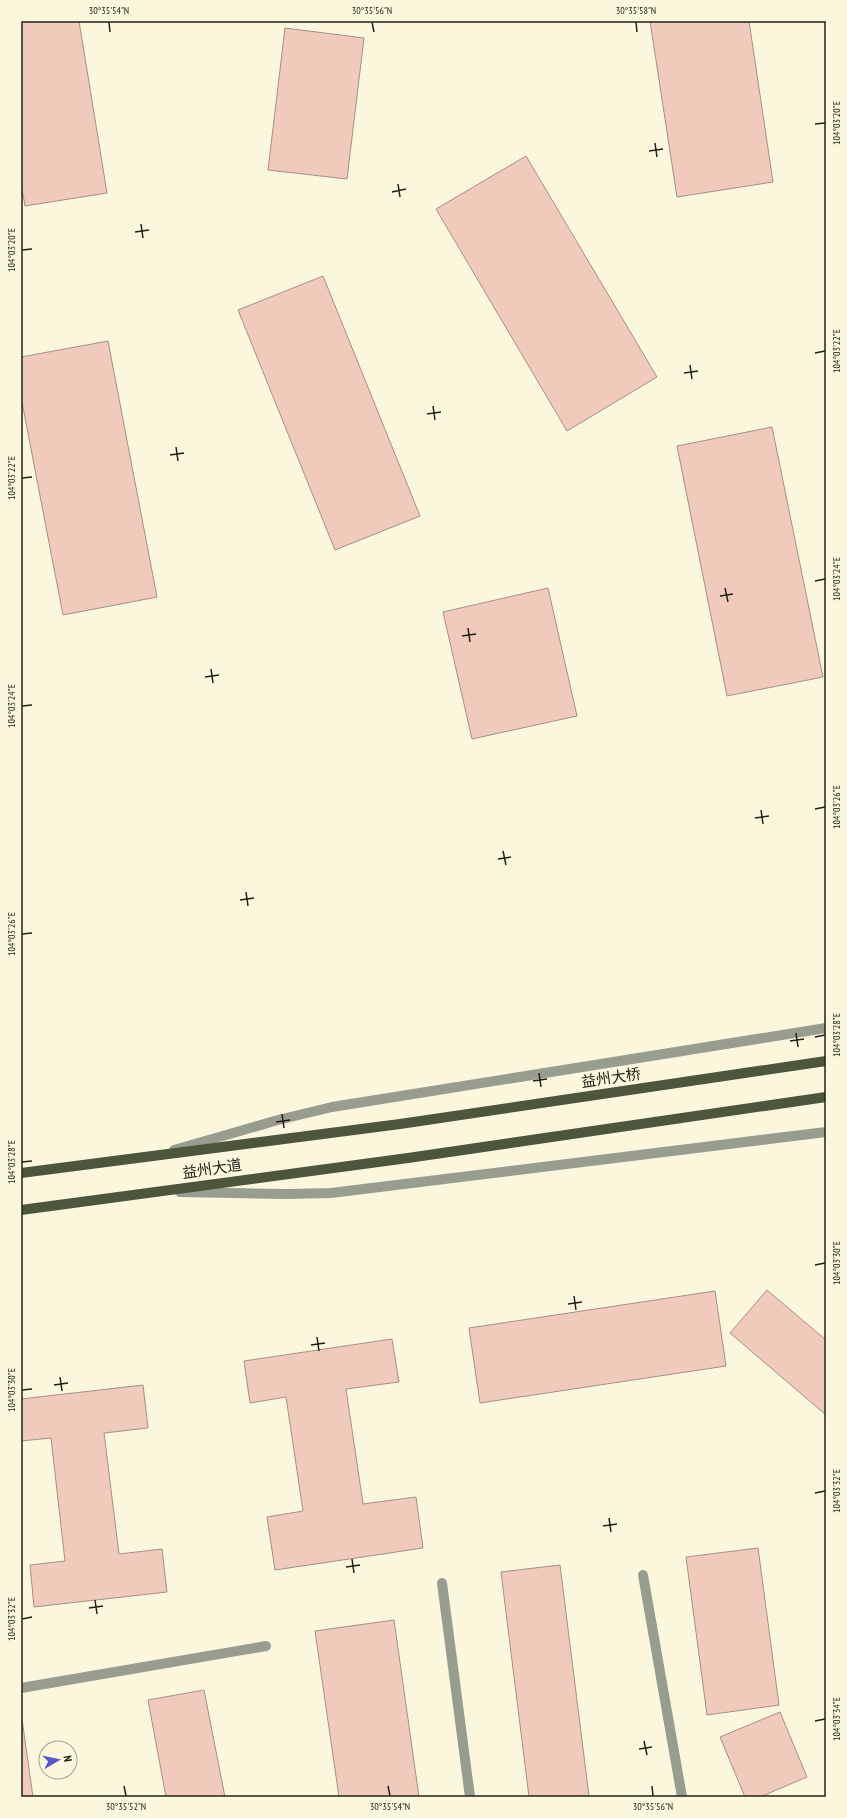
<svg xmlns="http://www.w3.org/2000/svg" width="847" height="1818" viewBox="0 0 847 1818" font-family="'PT Sans Narrow','Noto Sans SC',sans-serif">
  <rect width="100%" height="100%" fill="#fbf7dd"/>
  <g fill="#f0caba" stroke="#a88f85">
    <path d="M21,21H79L107,193L25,206L21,183Z"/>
    <path d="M650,21H749L773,182L677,197Z"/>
    <path d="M285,28L364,38L347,179L268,170Z"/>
    <path d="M526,156L657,377L567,431L436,209Z"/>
    <path d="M323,276L420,516L335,550L238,310Z"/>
    <path d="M108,341L157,597L63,615L21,397V357Z"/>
    <path d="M772,427L823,677L727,696L677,446Z"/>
    <path d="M548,588L577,716L472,739L443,612Z"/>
    <path d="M767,1290L826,1340V1415L730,1333Z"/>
    <path d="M715,1291L726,1366L480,1403L469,1328Z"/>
    <path d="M392,1339L399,1382L346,1389L363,1504L416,1497L423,1548L275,1570L267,1517L303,1511L286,1397L250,1403L244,1361Z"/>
    <path d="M143,1385L148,1428L104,1433L119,1554L162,1549L167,1592L34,1607L30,1565L65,1561L51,1438L21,1441V1399Z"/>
    <path d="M758,1548L779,1705L707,1715L686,1557Z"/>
    <path d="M560,1565L589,1796L529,1797L501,1572Z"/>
    <path d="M394,1620L419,1797H339L315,1631Z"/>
    <path d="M204,1690L225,1797H166L148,1700Z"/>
    <path d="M780,1712L807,1777L760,1797H745L720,1737Z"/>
    <path d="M21,1719H22L33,1797H21Z"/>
  </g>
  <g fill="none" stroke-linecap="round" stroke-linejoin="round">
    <g stroke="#989d8f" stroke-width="10">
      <path d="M174,1150L278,1120L332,1107L826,1028"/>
      <path d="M180,1192L287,1194L331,1193L826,1132"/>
      <path d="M643,1575L682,1797"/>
      <path d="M442,1583L470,1797"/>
      <path d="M21,1688L266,1646"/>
    </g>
    <g stroke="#4d563c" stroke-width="10">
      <path d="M21,1173L400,1124L826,1061"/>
      <path d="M21,1210L408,1158L826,1097"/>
    </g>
  </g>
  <path fill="none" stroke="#232118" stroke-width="1.5" d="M109,22L110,32M372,22L374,32M636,22L637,32M815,124L825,123M655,143L657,157M649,151L663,149M398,184L400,197M392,192L406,189M141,224L143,238M135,232L149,230M22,250L32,249M815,353L825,351M690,365L692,379M684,373L698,371M433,406L435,420M427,414L441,412M176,447L178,461M170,455L184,453M22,478L32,477M815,581L825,579M725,588L728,602M720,596L733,594M468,628L470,642M462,636L476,634M211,669L213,683M205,677L219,675M22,706L32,705M815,809L825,807M761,810L763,824M755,818L769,816M503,851L506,865M498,859L511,857M246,892L248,906M240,900L254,898M22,934L32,933M796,1033L798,1047M815,1037L825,1035M790,1041L804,1039M539,1073L541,1087M533,1081L547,1079M282,1114L284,1128M276,1122L290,1120M22,1162L32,1161M815,1265L825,1263M574,1296L576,1310M568,1304L582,1302M317,1337L319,1351M311,1345L325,1343M60,1377L62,1391M54,1385L68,1383M22,1390L32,1389M815,1493L825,1491M609,1518L611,1532M603,1526L617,1524M352,1559L354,1573M346,1567L360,1565M95,1600L97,1614M89,1608L103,1606M22,1619L32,1617M815,1721L825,1719M644,1741L647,1755M639,1749L652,1747M124,1786L126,1796M388,1786L390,1796M652,1786L653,1796"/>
  <g text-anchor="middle" stroke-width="3.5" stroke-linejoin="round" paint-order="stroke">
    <g font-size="15" fill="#232118" stroke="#fbf7dd">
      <text transform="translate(611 1078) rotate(-8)" y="5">益州大桥</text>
      <text transform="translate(212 1169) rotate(-8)" y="5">益州大道</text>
    </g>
  </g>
  <rect width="847" height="1818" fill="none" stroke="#fbf7dd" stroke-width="44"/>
  <g transform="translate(58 1760) rotate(81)"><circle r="19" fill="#fbf7dd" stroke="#a5a18e"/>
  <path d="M0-3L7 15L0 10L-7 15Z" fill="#5857cf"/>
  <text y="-6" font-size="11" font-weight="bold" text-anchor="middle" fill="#232118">N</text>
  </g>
  <rect x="22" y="22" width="803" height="1774" fill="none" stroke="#232118" stroke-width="1.5"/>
  <g font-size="10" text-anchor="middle" fill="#232118">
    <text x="109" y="14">30°35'54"N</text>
    <text x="372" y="14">30°35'56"N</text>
    <text x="636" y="14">30°35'58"N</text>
    <text transform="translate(836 123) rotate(-90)" y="4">104°03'20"E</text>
    <text transform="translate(11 250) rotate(-90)" y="4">104°03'20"E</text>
    <text transform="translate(836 351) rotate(-90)" y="4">104°03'22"E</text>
    <text transform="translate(11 478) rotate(-90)" y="4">104°03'22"E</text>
    <text transform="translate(836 579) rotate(-90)" y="4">104°03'24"E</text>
    <text transform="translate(11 706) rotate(-90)" y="4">104°03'24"E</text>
    <text transform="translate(836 807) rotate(-90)" y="4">104°03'26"E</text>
    <text transform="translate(11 934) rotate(-90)" y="4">104°03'26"E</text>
    <text transform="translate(836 1035) rotate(-90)" y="4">104°03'28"E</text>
    <text transform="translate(11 1162) rotate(-90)" y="4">104°03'28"E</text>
    <text transform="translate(836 1263) rotate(-90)" y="4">104°03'30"E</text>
    <text transform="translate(11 1390) rotate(-90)" y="4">104°03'30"E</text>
    <text transform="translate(836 1491) rotate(-90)" y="4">104°03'32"E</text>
    <text transform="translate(11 1619) rotate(-90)" y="4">104°03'32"E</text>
    <text transform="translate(836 1719) rotate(-90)" y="4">104°03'34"E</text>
    <text x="126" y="1810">30°35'52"N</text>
    <text x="390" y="1810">30°35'54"N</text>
    <text x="653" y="1810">30°35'56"N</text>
  </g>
</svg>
